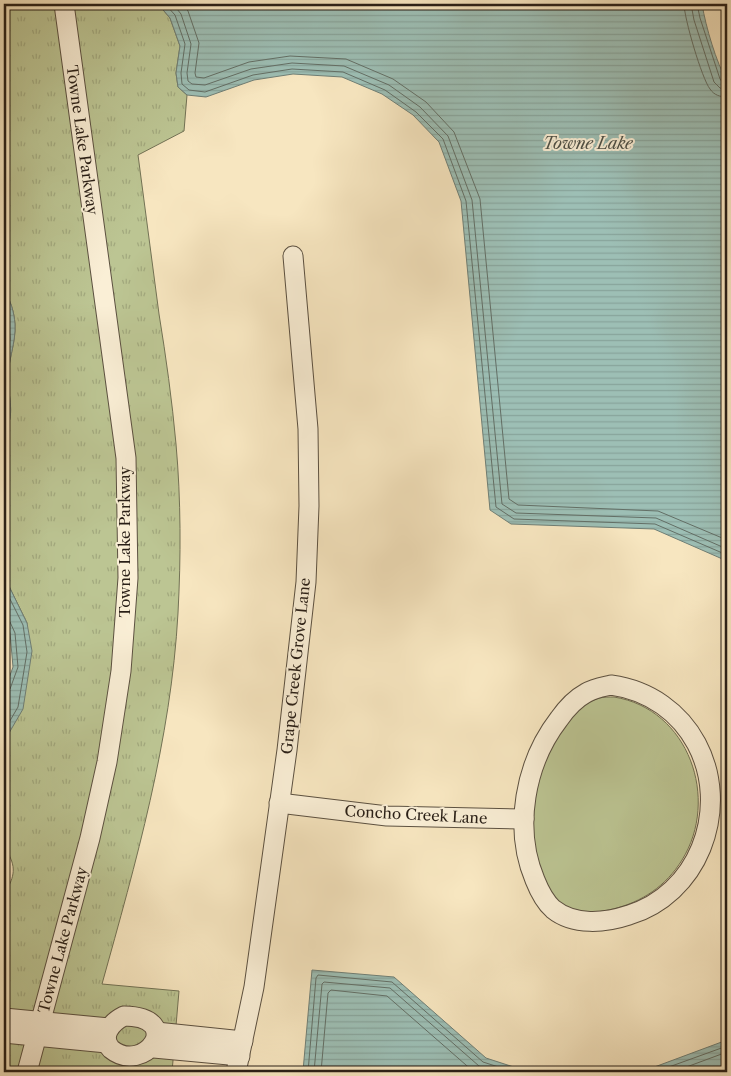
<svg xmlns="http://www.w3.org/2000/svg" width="731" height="1076" viewBox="0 0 731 1076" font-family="'Libre Caslon Text',serif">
  <defs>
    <pattern id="grass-tufts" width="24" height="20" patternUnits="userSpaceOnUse" patternTransform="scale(1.25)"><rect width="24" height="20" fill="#bcc593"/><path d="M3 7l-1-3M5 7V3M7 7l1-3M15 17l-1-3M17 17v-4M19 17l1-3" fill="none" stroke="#a2a97e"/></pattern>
    <pattern id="water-rules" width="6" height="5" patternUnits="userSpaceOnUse" patternTransform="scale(1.25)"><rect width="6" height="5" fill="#9dbfb5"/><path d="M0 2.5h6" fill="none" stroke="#87a49b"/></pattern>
  </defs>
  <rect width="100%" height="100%" fill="#f7e6c0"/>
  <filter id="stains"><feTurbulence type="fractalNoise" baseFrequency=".004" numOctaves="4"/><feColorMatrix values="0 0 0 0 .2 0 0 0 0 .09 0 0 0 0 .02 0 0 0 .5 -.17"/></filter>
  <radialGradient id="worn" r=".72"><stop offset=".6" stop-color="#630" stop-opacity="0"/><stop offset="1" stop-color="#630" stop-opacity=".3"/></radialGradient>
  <path fill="url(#grass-tufts)" stroke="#727255" d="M4,4H158L170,18L180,46L176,73L178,87L187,95L184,131L138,155C145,208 152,261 159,314C166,357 172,400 176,444C181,500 181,557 178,613C171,740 136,862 102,984L179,991L172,1072H4V896C11,881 18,872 9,855L4,854V737L9,733L27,623L4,576V432C16,417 8,396 8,378C8,360 16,343 15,324C14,312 11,301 4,291Z"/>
  <path fill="#bcc593" stroke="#727255" d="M614,697C689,709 720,799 682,860C666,886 642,902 613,909C596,913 577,915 562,904C550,896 545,883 540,870C536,857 532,840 532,825C531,785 557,711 599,698C604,697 610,697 614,697Z"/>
  <g fill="url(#water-rules)" stroke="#6f7f76">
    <path d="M158,4H702C706,28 716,61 727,82V561L654,529L511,524L490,510L461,201L439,142L413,115L382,94L342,77L293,74L254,80L206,97L187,95L178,87L176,73L180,46L170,18Z"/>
    <path d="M4,291C11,301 14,312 15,324C16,343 8,360 8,378C8,396 16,417 4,432Z"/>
    <path d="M4,576L27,623L32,651L23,709L9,733L4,737V692L13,667L10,633L4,622Z"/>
    <path d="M312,970L394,977L486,1058L529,1072H316L303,1071Z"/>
    <path d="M727,1040V1072H641Z"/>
  </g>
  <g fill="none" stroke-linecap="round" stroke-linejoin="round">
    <g stroke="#636f66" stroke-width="1">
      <path d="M165,4L175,15L185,44L181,73L182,84L189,90L205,92L253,75L292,69L343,72L385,90L416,112L443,139L466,201L496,507L514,519L655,524L727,555"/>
      <path d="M173,4L181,14L191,44L187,73L188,81L192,84L205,85L251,69L292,63L344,66L389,85L420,107L448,136L472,200L502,504L516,513L656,518L727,549"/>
      <path d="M183,4L188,11L199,43L195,73L196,77L204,78L249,62L290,56L346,59L393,79L426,102L454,132L480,199L509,499L518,505L658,511L727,540"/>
      <path d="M684,4C684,18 702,79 710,89C714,95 720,97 727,97"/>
      <path d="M691,4L694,20L714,82L720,88L727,90"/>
      <path d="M697,4L700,18L720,79L723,83H727"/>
      <path d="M4,300L8,312L10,339L4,366"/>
      <path d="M4,587L23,625L27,652L18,707L4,731"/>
      <path d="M4,620L10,622L15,633L18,667L10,689L4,692"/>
      <path d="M308,1072L316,978L318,975L392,982L483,1062L514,1072"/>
      <path d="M314,1072L322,984L324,982L390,988L479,1066L494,1072"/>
      <path d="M321,1072L328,993L331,990L387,996L474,1072"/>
      <path d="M655,1072L727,1046"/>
      <path d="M673,1072L727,1052"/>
    </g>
    <g stroke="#5c5141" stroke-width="21">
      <g id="minor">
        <path d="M611,685C690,696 730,776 701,848C688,880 662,905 629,915C605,923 574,926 553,909C544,901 539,890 535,880C513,828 525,763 559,719C566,709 575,699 586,693C594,688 602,687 611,685Z"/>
        <path d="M279,803L387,816L524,819"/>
        <path d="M124,1016C187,1017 144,1076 111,1049C99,1036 112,1022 124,1016Z"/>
        <path d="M4,1018L109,1028"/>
        <path d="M156,1032L243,1041"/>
        <path d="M4,1033L107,1043"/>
        <path d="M154,1048L240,1056"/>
        <path d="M27,1072L90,838L107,762L121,671L128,578L126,458L64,4"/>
        <path d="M236,1072L254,987L287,750L306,582L309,506L308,429L293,256"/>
      </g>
    </g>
    <use href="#minor" stroke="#faefd6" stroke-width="19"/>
  </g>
  <g text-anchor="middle" stroke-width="4" stroke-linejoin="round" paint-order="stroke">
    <g font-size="15" fill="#291f17" stroke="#faefd6">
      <text transform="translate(82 140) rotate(82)" y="5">Towne Lake Parkway</text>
      <text transform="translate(125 542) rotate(-90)" y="5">Towne Lake Parkway</text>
      <text transform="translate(296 666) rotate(-84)" y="5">Grape Creek Grove Lane</text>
      <text transform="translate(416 815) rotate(3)" y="5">Concho Creek Lane</text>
      <text transform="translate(63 940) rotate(-75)" y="5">Towne Lake Parkway</text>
    </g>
    <g font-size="16" font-style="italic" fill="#4c4f46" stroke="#faefd6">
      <text x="588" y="149">Towne Lake</text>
    </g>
  </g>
  <rect width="731" height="1076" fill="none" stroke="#f7e6c0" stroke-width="20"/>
  <rect x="5" y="5" width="721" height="1066" fill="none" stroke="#291f17" stroke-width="2.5"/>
  <rect x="10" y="10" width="711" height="1056" fill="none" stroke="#291f17"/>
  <rect width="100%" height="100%" filter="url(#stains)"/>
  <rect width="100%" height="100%" fill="url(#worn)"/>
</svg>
